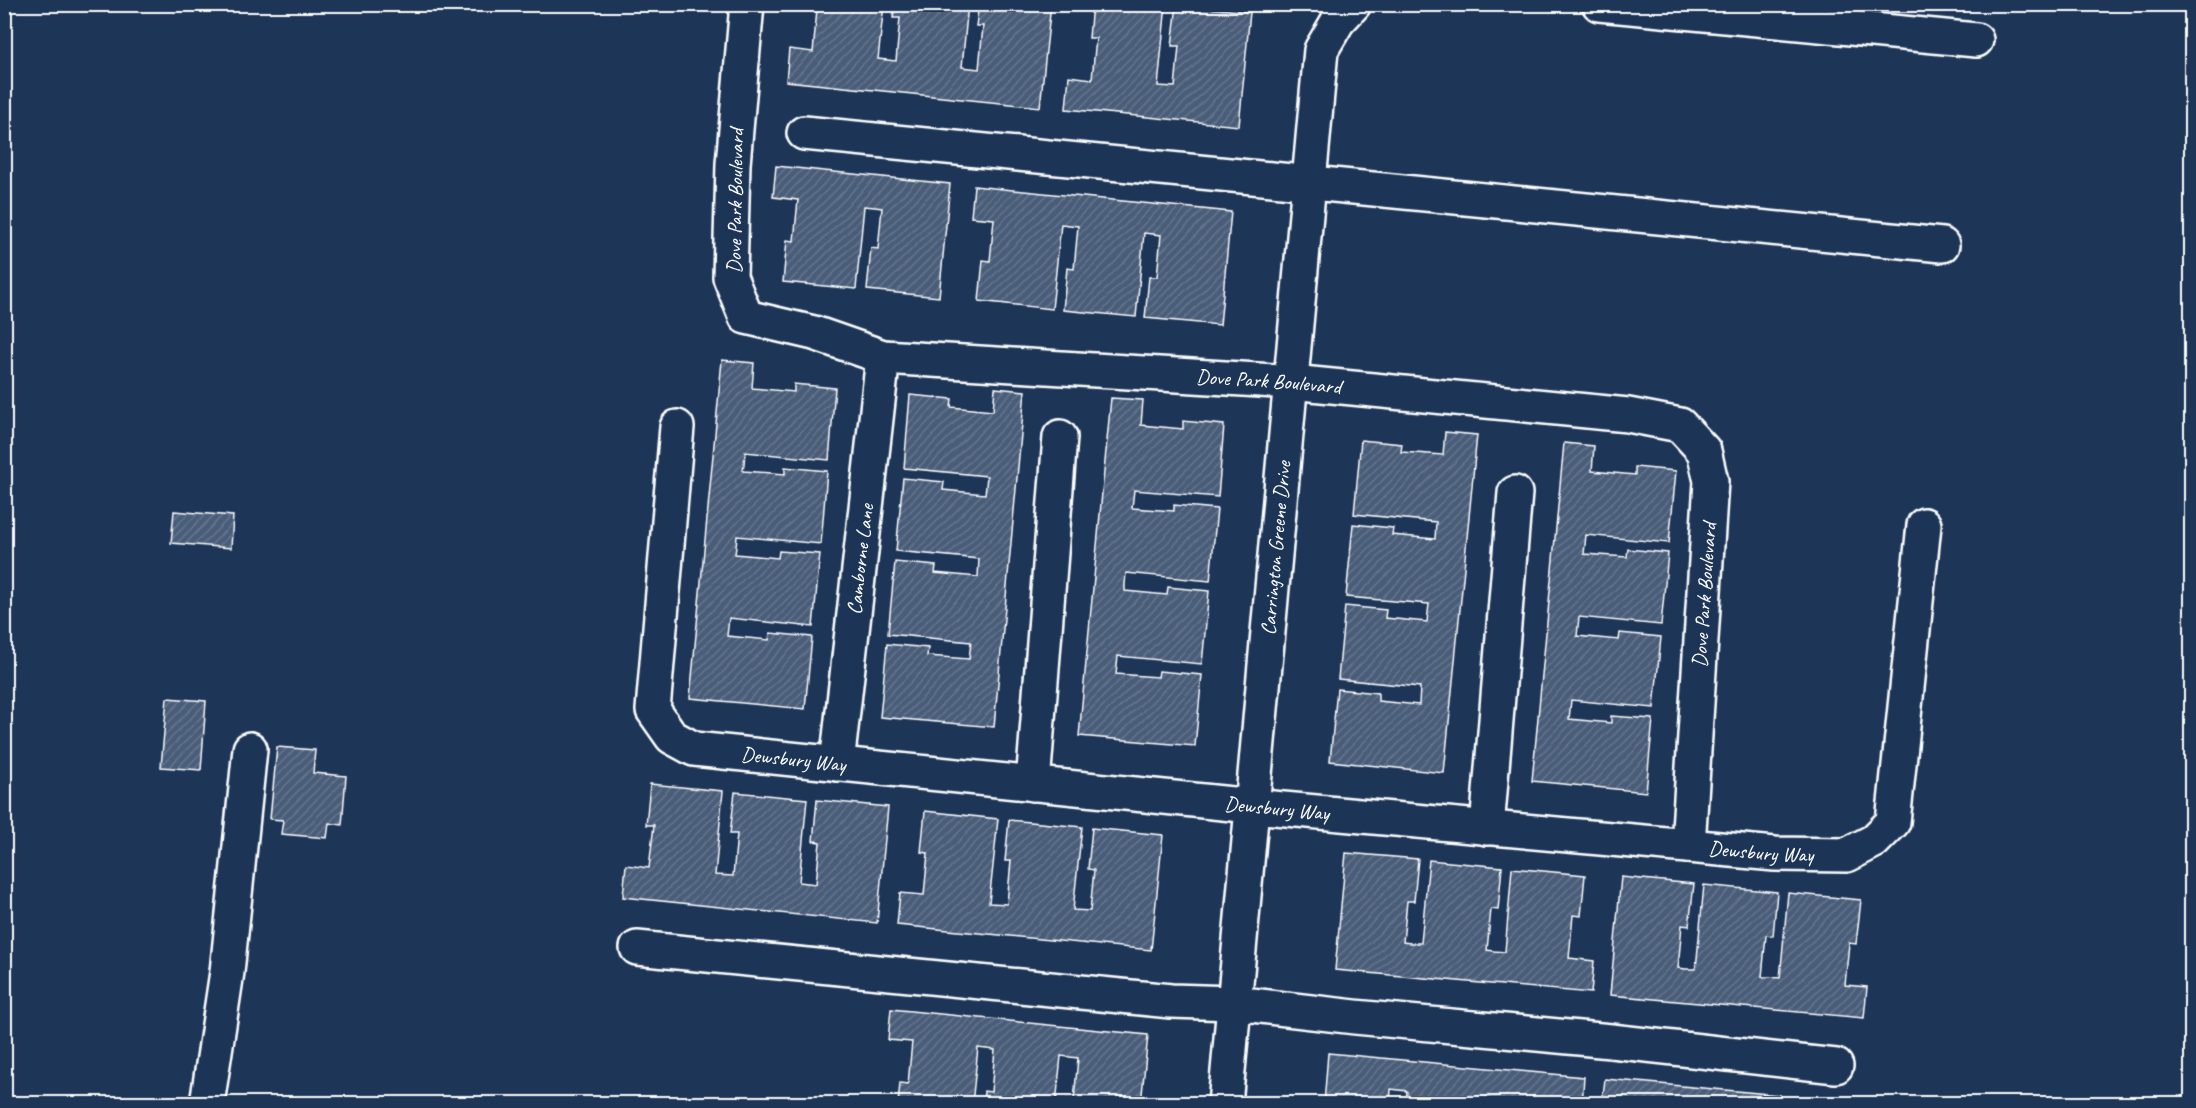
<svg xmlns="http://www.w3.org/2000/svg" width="2196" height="1108" viewBox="0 0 2196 1108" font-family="Caveat,sans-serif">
  <defs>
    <pattern id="building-hatch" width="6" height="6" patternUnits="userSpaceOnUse" patternTransform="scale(1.5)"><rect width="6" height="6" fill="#4a5d79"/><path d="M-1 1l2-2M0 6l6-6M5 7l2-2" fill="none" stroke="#65758d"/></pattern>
  </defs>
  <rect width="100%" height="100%" fill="#1d3557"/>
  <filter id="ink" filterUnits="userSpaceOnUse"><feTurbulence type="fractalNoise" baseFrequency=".0167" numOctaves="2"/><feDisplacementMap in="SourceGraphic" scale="12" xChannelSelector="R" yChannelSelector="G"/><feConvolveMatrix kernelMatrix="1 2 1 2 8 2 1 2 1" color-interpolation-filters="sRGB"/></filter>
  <g filter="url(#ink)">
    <g fill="url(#building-hatch)" stroke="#fff" stroke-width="1.5">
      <path d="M810,4H884L878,59L896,61L900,18H893L895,4H968L962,67L979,69L983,26H976L979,4H1051L1040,107L786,81L789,49L813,52L817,10L810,9Z"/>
      <path d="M1092,4H1166L1158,86L1175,87L1179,46H1172L1177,5L1250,12L1239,126L1066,109L1069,76L1092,79L1096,38H1089Z"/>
      <path d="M776,166L950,184L939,297L867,290L871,248L878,249L882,208L875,207L864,206L856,289L783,282L787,240L794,241L798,200L773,197Z"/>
      <path d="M974,186L1231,212L1220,325L1145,318L1149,277H1157L1161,235L1144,233L1136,317L1063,310L1067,268L1074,269L1078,226L1061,224L1052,309L979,301L983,260L990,261L994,219L971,217Z"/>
      <path d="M722,360L754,363L752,388L794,392V384L835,388L829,460L745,452L744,464L743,471L785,474V467L827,471L821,544L737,536L736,547L735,554L778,558L779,551L820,554L813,627L729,618L727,636L769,640L770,633L812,637L805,709L690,698Z"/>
      <path d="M995,388L1025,391L994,727L880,717L887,644L928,648L927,656L969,659L971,642L888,634L895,562L936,566L935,573L978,577L979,559L896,551L903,478L944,482L943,490L985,494L986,486L987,476L904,468L910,395L952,399L951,407L993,411Z"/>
      <path d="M1111,398L1143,400L1141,425L1183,429V421L1224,425L1218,497L1134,490L1132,508L1174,511V505L1217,509L1210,581L1126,573L1125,584V591L1167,595L1168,587L1209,591L1202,664L1118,656L1116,674L1158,677L1159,671L1202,675L1195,746L1079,736Z"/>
      <path d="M1445,432L1477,435L1444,773L1330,761L1337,689L1378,693V701L1419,705L1420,687L1338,679L1345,606L1386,610L1385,618L1427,622L1429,604L1346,597L1353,524L1393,528L1392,535L1435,539L1436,522L1354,514L1361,440L1402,444L1401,452L1443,455Z"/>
      <path d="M1564,443L1594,446L1592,471L1635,475V467L1676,471L1669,543L1586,535L1584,554L1627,557L1628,549L1668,553L1661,625L1579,617L1577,636L1619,640L1620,633L1661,637L1654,708L1571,700L1569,719L1611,723V716L1653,719L1646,792L1532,781Z"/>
      <path d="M174,511L233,516L231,548L171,543Z"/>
      <path d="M167,698L206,701L201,770L161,767Z"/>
      <path d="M277,747L315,750L313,773L346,776L342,825L329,823L327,838L281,834L283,820L270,819Z"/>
      <path d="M650,784L723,791L715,875L733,876L737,834H730L735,792L807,799L799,882L816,884L820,842L813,841L817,800L888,807L877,923L623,897L626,865L649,868L654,825H646Z"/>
      <path d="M925,811L998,819L989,903L1007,904L1011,861H1005L1009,820L1082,827L1073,910L1090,911L1094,870L1088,869L1092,828L1163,835L1151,950L897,925L900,893L924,895L928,853L921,852Z"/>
      <path d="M1346,853L1418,859L1414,901H1407L1403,942L1410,943H1421L1429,860L1502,867L1498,910L1491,909L1487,950L1494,951L1505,952L1512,868L1585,875L1581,916L1573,915L1569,958L1594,961L1591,993L1335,970Z"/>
      <path d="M1621,877L1694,884L1689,926L1682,925L1678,968L1686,969H1696L1704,885L1777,892L1773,936L1766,935L1762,977H1769L1780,978L1788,893L1861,900L1856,944L1849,943L1845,985L1867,987L1864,1018L1610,995Z"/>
      <path d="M891,1009L1148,1035L1141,1104H1066L1067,1099L1074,1100L1078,1058L1061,1056L1056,1104H983L984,1091L991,1092L995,1050L978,1048L972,1104H898L900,1083L908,1084L912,1042L888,1040Z"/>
      <path d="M1328,1053L1584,1077L1582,1104H1491V1099L1475,1097L1474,1104H1406L1407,1091L1391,1089L1390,1104H1324Z"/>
      <path d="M1605,1079L1779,1095L1778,1104H1602Z"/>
    </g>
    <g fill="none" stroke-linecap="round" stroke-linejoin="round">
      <g stroke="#fff" stroke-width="38">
        <g id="minor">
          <path id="s1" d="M747,4L733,164L730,277L746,317L814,333L883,357L1291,382L1628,415L1680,425L1704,451L1711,481L1688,846"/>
          <path d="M1599,4L1976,40"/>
          <path d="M804,133L1942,245"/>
          <path id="s2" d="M677,427L653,710L672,737L694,749L1252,806L1775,854L1847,855L1874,841L1893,822L1924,525"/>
          <path id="s3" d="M837,764L883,357"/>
          <path d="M1033,784L1060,437"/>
          <path d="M1487,828L1515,493"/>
          <path d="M637,948L1171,1001L1234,1003L1355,1017L1611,1041L1836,1066"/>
          <path d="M207,1104L227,972L250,749"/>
          <path id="s4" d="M1225,1104L1321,50L1338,21L1354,4"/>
        </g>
      </g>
      <use href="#minor" stroke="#1d3557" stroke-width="33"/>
    </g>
  </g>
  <g text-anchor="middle" stroke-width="4.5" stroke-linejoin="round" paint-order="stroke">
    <g font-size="21" fill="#fff" stroke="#1d3557">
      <text transform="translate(735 201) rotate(-89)" y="7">Dove Park Boulevard</text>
      <text dy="7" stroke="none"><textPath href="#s1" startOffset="846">Dove Park Boulevard</textPath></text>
      <text dy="7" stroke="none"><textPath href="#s4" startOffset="558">Carrington Greene Drive</textPath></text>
      <text dy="7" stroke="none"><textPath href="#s3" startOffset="206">Camborne Lane</textPath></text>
      <text transform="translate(1704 595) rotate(-86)" y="7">Dove Park Boulevard</text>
      <text dy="7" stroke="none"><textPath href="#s2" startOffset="442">Dewsbury Way</textPath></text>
      <text dy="7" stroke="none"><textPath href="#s2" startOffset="928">Dewsbury Way</textPath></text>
      <text dy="7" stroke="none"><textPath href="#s2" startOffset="1414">Dewsbury Way</textPath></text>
    </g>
  </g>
  <rect width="2196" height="1108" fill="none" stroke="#1d3557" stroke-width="24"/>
  <rect x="12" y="12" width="2172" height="1084" fill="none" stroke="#fff" stroke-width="2" filter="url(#ink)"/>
</svg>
